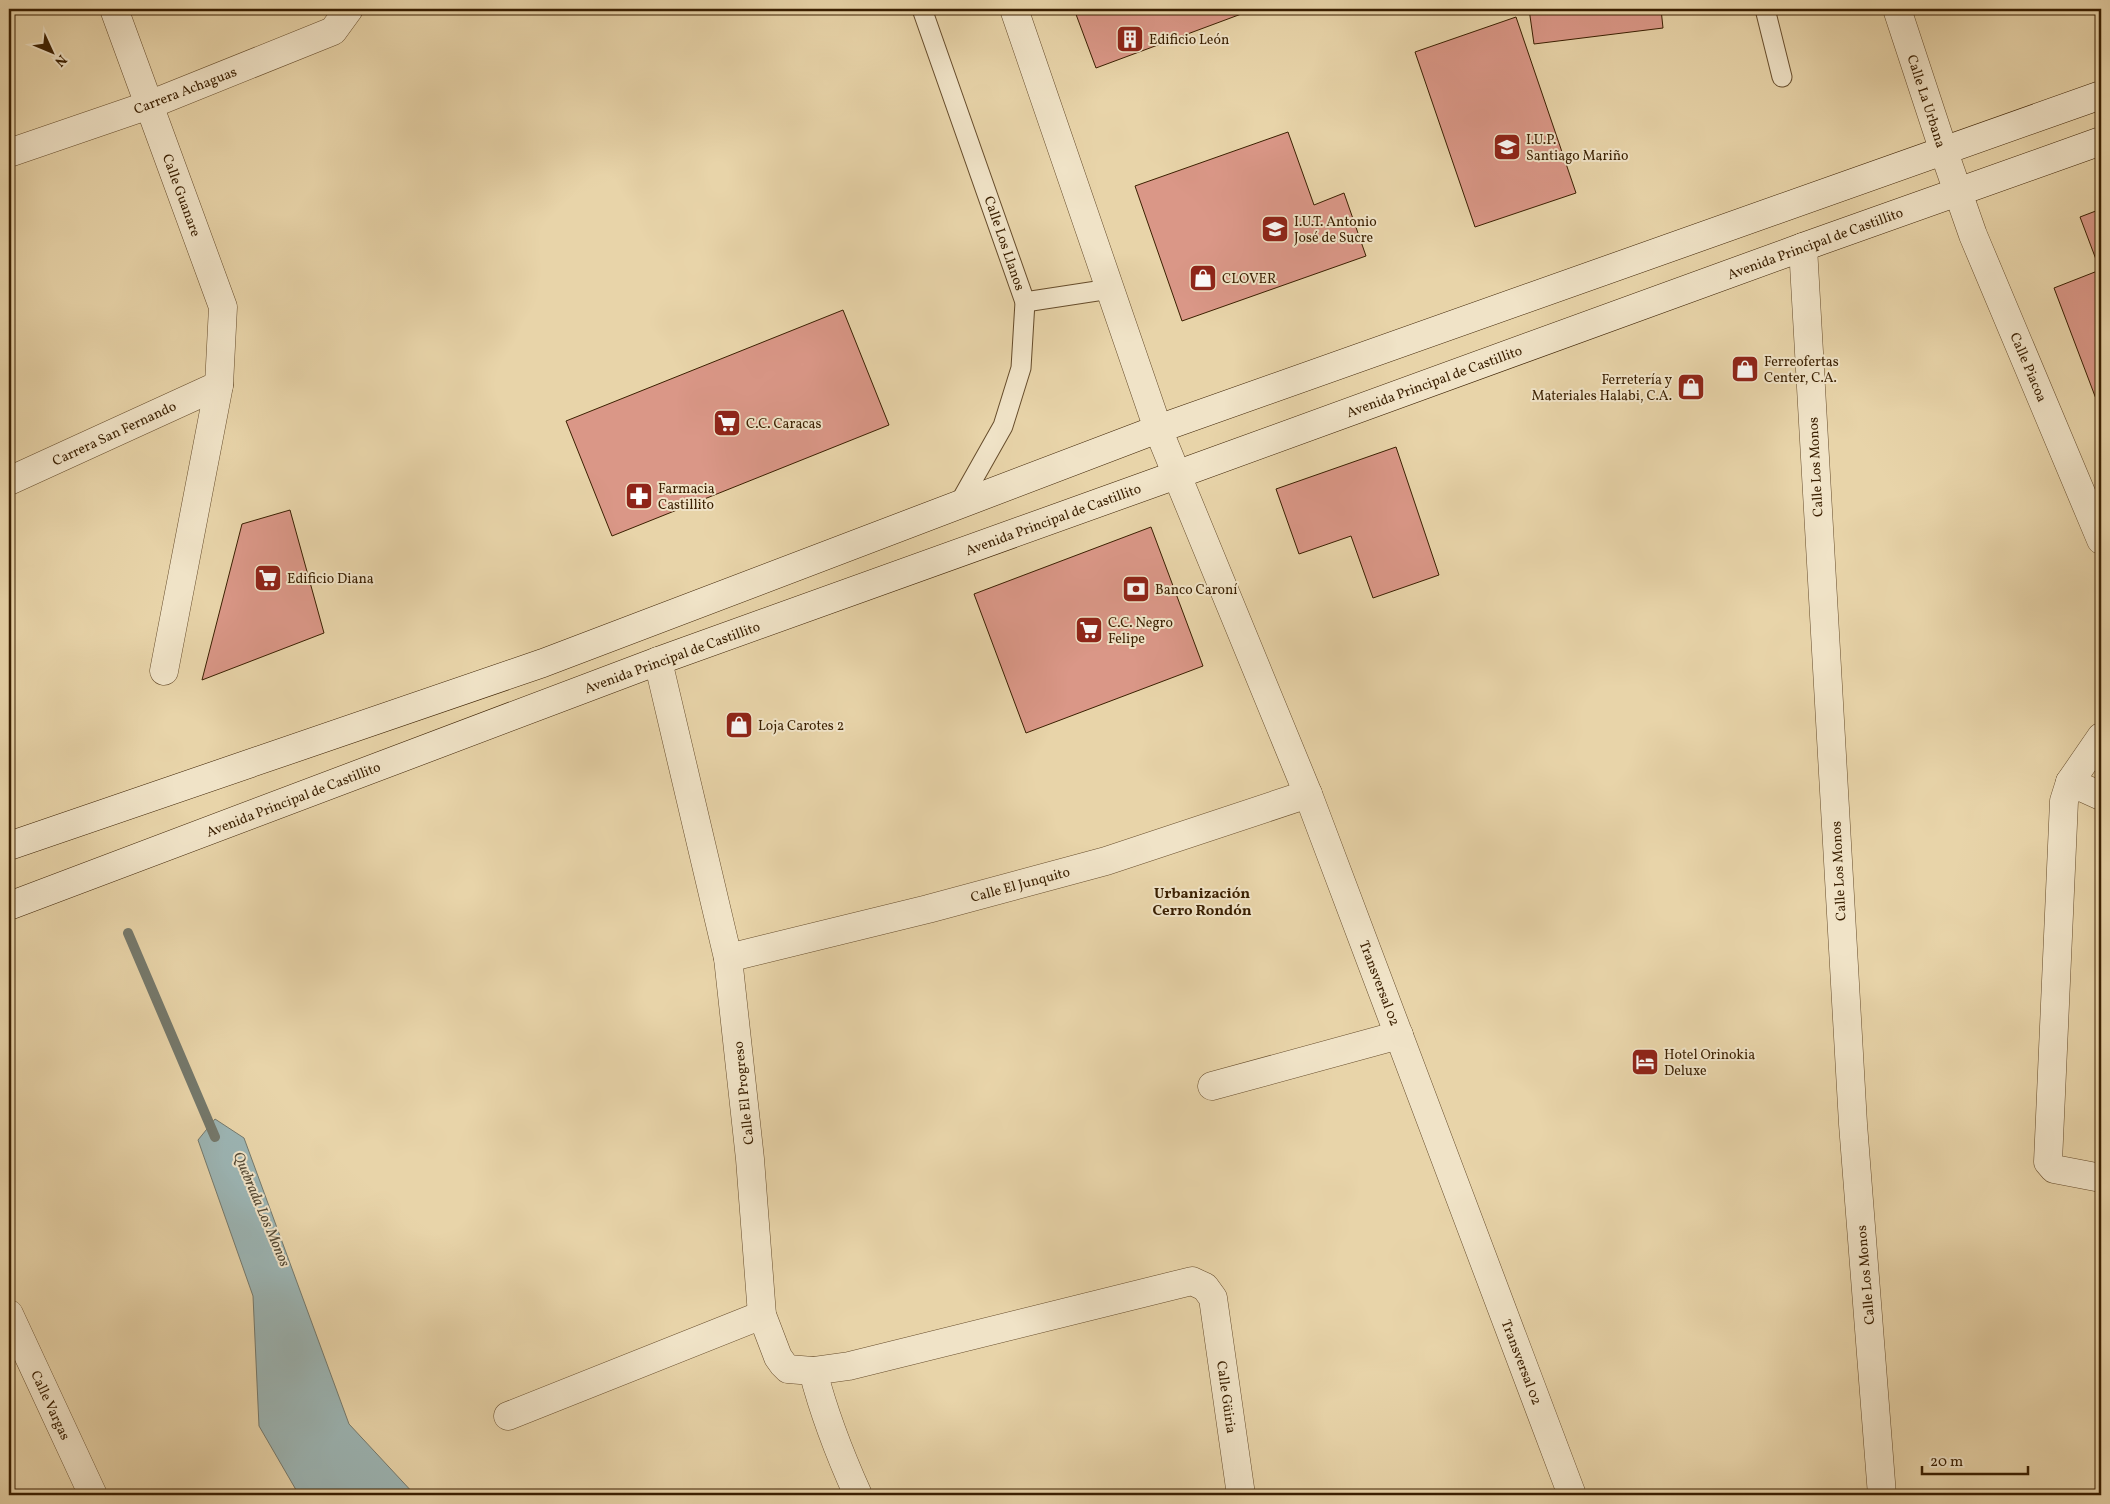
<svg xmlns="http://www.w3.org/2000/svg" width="2110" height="1504" viewBox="0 0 2110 1504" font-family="Vollkorn,serif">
  <rect width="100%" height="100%" fill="#e8d4a9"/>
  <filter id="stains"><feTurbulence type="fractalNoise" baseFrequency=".004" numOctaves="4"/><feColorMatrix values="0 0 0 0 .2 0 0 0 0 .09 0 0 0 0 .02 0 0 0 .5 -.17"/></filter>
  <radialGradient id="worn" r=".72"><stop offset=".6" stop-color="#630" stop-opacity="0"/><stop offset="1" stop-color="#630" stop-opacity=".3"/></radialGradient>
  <path fill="#9cb5b4" stroke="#75796c" d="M215,1119L244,1138L349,1424L415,1495H299L259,1426L253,1296L198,1140Z"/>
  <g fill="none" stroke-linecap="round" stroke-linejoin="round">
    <path stroke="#75796c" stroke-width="10" d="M128,933L215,1137"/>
  </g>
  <g fill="#da9787" stroke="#3a1f01">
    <path d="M1074,9H1251L1252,10L1096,68Z"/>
    <path d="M1529,9H1661L1663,28L1534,44Z"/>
    <path d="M1516,17L1576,193L1475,227L1415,52Z"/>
    <path d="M1288,132L1314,205L1344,193L1366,256L1182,321L1135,186Z"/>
    <path d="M2101,209V412L2054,288L2100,270L2080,217Z"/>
    <path d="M843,310L889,425L612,536L566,421Z"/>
    <path d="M1396,447L1439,575L1373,598L1351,536L1299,554L1276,489Z"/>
    <path d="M290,510L324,633L202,680L242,524Z"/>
    <path d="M1151,527L1203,666L1026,733L974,594Z"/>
  </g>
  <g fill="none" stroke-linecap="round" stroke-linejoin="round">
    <g stroke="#664c2b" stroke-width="21">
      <g id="lane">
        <path d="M922,9L1025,302L1021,368L1003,426L959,504"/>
        <path d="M1765,9L1782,77"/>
        <path d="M1025,302L1110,289"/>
      </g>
    </g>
    <g stroke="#664c2b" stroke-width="29">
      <g id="street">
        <path d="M114,9L223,307L219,385L164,671"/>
        <path d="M1014,9L1158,429L1308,794L1572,1495"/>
        <path d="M1897,9L1944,152L1973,235L2101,540"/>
        <path d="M9,153L149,105L333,31L349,9"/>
        <path d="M1803,247L1853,1124L1882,1495"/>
        <path d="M9,481L219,385"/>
        <path d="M658,661L728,958L750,1159L762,1315L778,1357L783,1364L788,1369L813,1371C824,1414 840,1455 858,1495"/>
        <path d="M2101,737L2070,782L2064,801L2048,1162L2054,1169L2101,1178"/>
        <path d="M2070,782L2101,796"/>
        <path d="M728,958L928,909L1106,861L1308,794"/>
        <path d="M1212,1086L1399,1035"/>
        <path d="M9,1314L93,1495"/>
        <path d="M813,1371L849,1366L1192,1281L1205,1287L1213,1298L1241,1495"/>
        <path d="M508,1416L762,1315"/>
      </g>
    </g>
    <g stroke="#3a1f01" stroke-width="29">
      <g id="secondary">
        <path d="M9,846L543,663L1158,429L2101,95"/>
        <path d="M9,906L658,661L1176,475L1803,247L2101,141"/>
      </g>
    </g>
    <use href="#lane" stroke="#f0e3c7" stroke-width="19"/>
    <use href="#street" stroke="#f0e3c7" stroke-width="28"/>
    <use href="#secondary" stroke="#f0e3c7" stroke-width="28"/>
  </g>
  <defs>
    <g id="building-square" transform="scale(1.4375)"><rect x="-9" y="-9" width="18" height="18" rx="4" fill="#8f2418" stroke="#f0e3c7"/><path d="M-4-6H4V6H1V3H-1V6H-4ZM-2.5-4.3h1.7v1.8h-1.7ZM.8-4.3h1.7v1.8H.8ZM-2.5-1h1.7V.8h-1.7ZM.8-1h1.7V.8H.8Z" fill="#fff"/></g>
    <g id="university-square" transform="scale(1.4375)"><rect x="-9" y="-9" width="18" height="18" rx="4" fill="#8f2418" stroke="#f0e3c7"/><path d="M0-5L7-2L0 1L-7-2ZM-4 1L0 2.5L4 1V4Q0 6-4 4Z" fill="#fff"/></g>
    <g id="shop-square" transform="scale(1.4375)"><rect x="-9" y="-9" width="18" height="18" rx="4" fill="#8f2418" stroke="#f0e3c7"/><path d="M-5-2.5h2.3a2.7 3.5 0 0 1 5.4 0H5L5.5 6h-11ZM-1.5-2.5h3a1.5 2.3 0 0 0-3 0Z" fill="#fff"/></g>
    <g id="supermarket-square" transform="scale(1.4375)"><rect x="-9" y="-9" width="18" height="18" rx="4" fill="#8f2418" stroke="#f0e3c7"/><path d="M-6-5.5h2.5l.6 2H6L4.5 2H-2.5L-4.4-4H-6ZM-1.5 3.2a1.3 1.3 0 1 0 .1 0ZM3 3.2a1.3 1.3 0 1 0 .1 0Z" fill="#fff"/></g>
    <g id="pharmacy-square" transform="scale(1.4375)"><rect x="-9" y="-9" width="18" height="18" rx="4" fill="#8f2418" stroke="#f0e3c7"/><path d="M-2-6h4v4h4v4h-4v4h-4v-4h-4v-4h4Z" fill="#fff"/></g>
    <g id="bank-square" transform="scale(1.4375)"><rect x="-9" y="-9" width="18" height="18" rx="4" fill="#8f2418" stroke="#f0e3c7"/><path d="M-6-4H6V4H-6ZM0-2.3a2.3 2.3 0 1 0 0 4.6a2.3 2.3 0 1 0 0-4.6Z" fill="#fff"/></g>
    <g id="hotel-square" transform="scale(1.4375)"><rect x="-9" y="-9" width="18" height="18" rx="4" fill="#8f2418" stroke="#f0e3c7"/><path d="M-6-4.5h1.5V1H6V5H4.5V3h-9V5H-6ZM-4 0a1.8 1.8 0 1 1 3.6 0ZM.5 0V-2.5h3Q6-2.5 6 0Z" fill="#fff"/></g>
  </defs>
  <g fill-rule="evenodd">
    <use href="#building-square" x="1130" y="39"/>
    <use href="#university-square" x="1507" y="147"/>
    <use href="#university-square" x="1275" y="229"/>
    <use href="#shop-square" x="1203" y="278"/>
    <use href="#shop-square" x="1745" y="369"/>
    <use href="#shop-square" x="1691" y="387"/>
    <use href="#supermarket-square" x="727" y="423"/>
    <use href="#pharmacy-square" x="639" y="496"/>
    <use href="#supermarket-square" x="268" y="578"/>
    <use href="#bank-square" x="1136" y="589"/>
    <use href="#supermarket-square" x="1089" y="630"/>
    <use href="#shop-square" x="739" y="725"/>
    <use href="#hotel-square" x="1645" y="1062"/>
  </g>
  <g text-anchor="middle" stroke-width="4" stroke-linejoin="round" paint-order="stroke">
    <g font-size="14" fill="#3a1f01" stroke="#f0e3c7" text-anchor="start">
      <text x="1149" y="44">Edificio León</text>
      <text x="1526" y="144">I.U.P.<tspan x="1526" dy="16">Santiago Mariño</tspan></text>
      <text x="1294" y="226">I.U.T. Antonio<tspan x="1294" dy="16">José de Sucre</tspan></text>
      <text x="1222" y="283">CLOVER</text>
      <text x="1764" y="366">Ferreofertas<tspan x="1764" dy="16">Center, C.A.</tspan></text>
      <text x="1672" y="384" text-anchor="end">Ferretería y<tspan x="1672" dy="16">Materiales Halabi, C.A.</tspan></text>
      <text x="746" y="428">C.C. Caracas</text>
      <text x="658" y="493">Farmacia<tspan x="658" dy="16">Castillito</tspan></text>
      <text x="287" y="583">Edificio Diana</text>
      <text x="1155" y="594">Banco Caroní</text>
      <text x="1108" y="627">C.C. Negro<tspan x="1108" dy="16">Felipe</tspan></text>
      <text x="758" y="730">Loja Carotes 2</text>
      <text x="1664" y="1059">Hotel Orinokia<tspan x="1664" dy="16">Deluxe</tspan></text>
    </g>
    <g font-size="14" fill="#3a1f01" stroke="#f0e3c7">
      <text transform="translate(185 90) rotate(-21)" y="5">Carrera Achaguas</text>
      <text transform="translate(1927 101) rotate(72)" y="5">Calle La Urbana</text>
      <text transform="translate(182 195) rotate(70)" y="5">Calle Guanare</text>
      <text transform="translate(1005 243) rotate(71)" y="5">Calle Los Llanos</text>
      <text transform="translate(1815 243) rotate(-20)" y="5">Avenida Principal de Castillito</text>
      <text transform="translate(2029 367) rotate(67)" y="5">Calle Piacoa</text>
      <text transform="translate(1434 381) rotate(-20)" y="5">Avenida Principal de Castillito</text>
      <text transform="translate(114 433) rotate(-25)" y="5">Carrera San Fernando</text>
      <text transform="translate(1815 467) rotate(-93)" y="5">Calle Los Monos</text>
      <text transform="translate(1053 519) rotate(-20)" y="5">Avenida Principal de Castillito</text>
      <text transform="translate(672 657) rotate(-20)" y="5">Avenida Principal de Castillito</text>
      <text transform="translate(293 799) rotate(-21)" y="5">Avenida Principal de Castillito</text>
      <text transform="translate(1838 871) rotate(-93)" y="5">Calle Los Monos</text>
      <text transform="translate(1020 884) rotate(-15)" y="5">Calle El Junquito</text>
      <text transform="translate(1380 983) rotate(69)" y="5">Transversal 02</text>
      <text transform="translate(743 1093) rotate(-96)" y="5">Calle El Progreso</text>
      <text transform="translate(1865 1275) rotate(-95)" y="5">Calle Los Monos</text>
      <text transform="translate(1522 1362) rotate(69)" y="5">Transversal 02</text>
      <text transform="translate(1227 1397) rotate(82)" y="5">Calle Güiria</text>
      <text transform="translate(51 1405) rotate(65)" y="5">Calle Vargas</text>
    </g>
    <g font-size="15" font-weight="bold" fill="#3a1f01" stroke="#f0e3c7">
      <text x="1202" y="898">Urbanización<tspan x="1202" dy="17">Cerro Rondón</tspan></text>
    </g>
    <g font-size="15" font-style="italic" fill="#574c37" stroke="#f0e3c7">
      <text transform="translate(262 1209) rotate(67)" y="5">Quebrada Los Monos</text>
    </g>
  </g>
  <rect width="2110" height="1504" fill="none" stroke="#e8d4a9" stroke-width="30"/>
  <rect x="10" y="10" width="2090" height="1484" fill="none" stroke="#3a1f01" stroke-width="2.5"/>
  <rect x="15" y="15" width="2080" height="1474" fill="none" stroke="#3a1f01"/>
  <g transform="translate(52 52) rotate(134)" stroke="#f0e3c7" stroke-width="4" paint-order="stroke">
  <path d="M0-4L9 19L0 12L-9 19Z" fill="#3a1f01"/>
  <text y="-8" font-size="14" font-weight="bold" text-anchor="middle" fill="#3a1f01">N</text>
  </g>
  <path d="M1922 1466v8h106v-8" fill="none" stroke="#3a1f01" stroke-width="2.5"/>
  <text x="1930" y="1466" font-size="15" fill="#3a1f01" stroke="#f0e3c7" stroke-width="4" paint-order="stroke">20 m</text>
  <rect width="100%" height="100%" filter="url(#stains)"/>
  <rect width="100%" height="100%" fill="url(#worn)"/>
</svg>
